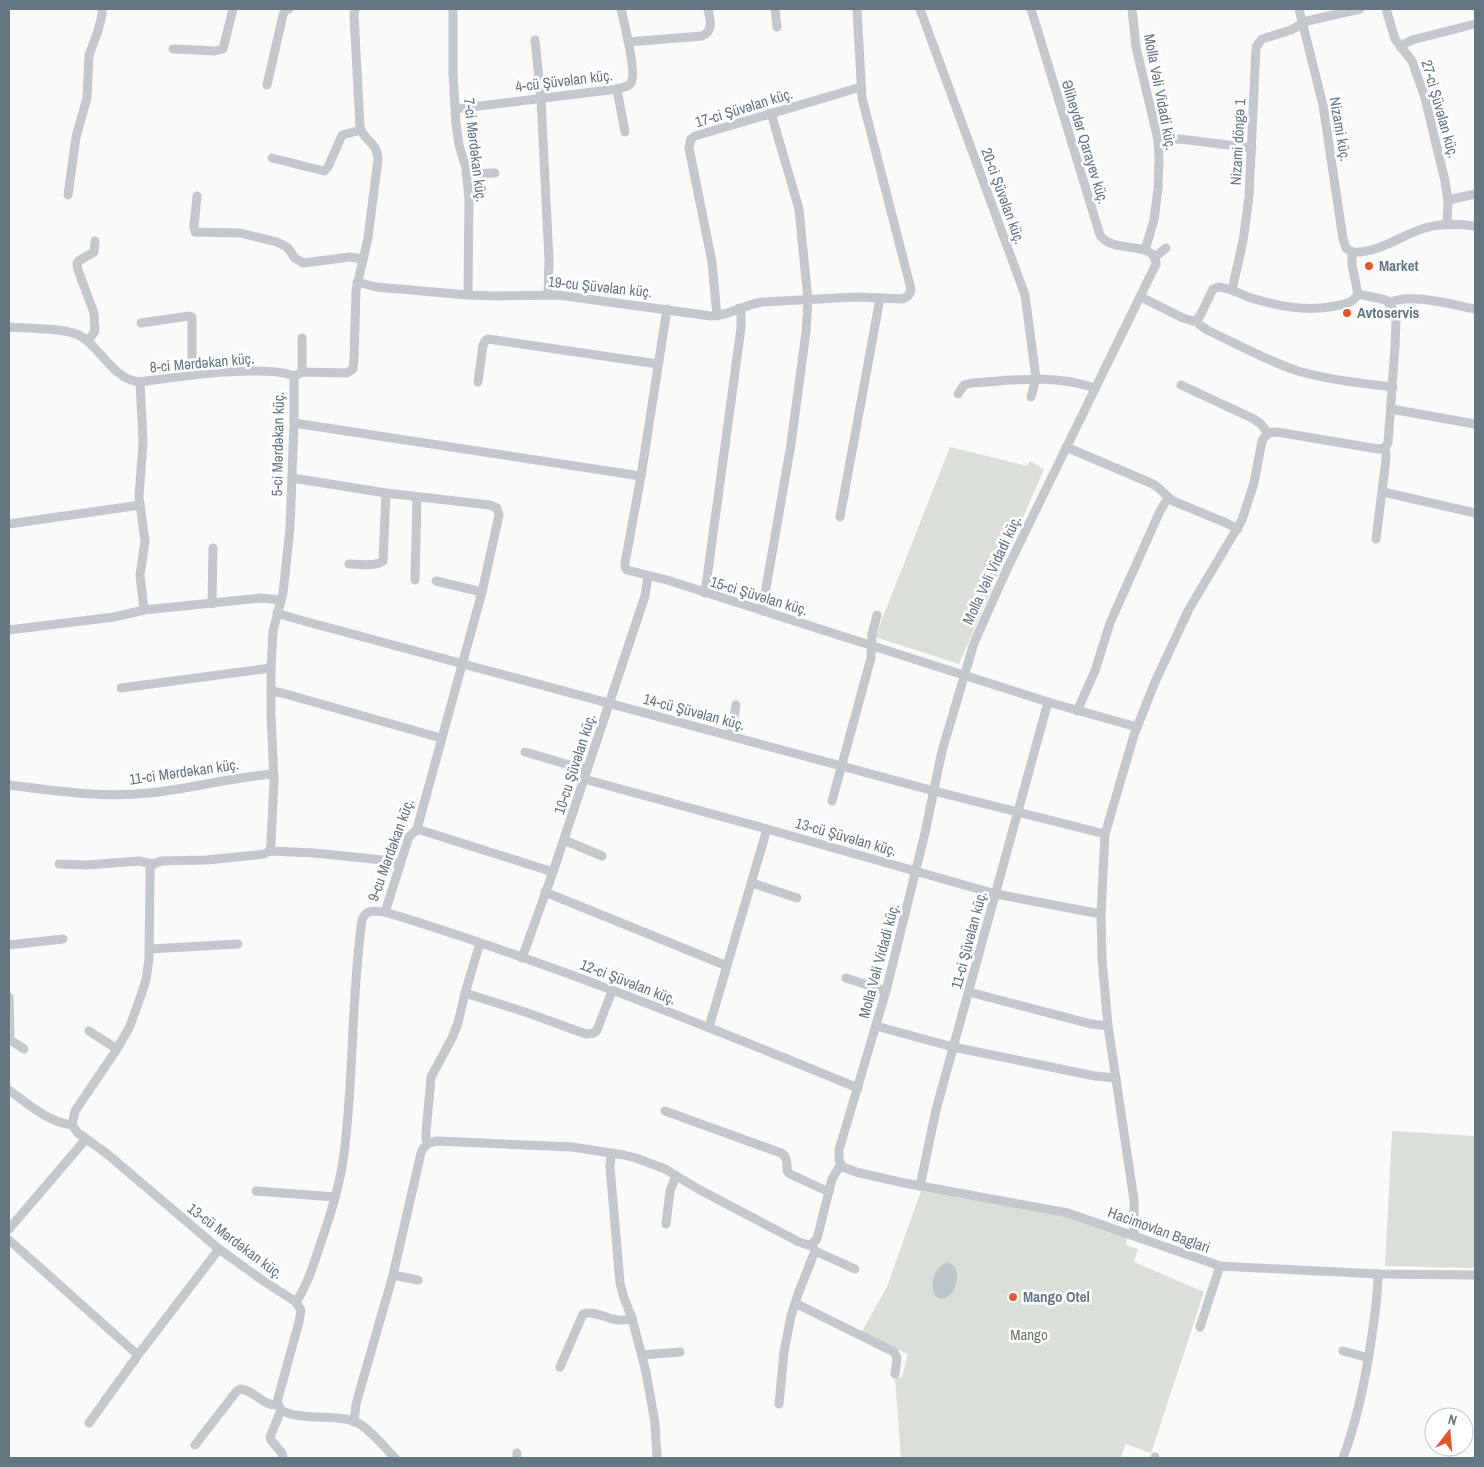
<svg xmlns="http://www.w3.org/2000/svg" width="1484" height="1467" viewBox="0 0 1484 1467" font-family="'Archivo Narrow',sans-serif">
  <rect width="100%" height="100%" fill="#fafaf8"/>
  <g fill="#dadfd7">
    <path d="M950,447L1027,466L1030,461L1044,469L959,664L875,637Z"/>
    <path d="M1392,1131L1475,1136V1268L1385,1266Z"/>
    <path d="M921,1191L1067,1217L1127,1237L1126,1245L1138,1249L1134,1262L1204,1292L1151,1453L1125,1444L1121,1458H901L895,1378L902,1377L908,1354L861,1333L887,1287Z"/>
  </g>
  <path fill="#bbc7cb" d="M945,1263C969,1262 953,1310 935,1296C930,1283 933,1271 945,1263Z"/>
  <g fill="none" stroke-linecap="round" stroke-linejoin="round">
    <g stroke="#c3c8cc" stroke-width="9">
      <path d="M453,9V74L456,124L459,145L466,168L469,200L468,295"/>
      <path d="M775,9L777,27"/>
      <path d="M920,9L1025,295L1036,378L1031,397"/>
      <path d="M1132,9L1136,47L1158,140L1159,160L1158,189L1154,220L1145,250"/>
      <path d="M1299,9L1323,105L1343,239L1346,248L1352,252"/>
      <path d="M1386,9L1395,39L1412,61L1425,98L1445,181L1448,200L1447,224"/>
      <path d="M535,40L541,99L549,260L548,294"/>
      <path d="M628,42L702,36C714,31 710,19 708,9"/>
      <path d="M1401,48L1404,44L1412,40L1475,24"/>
      <path d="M173,49L215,51L223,49L233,9"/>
      <path d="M267,85L283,15L285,11L289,9"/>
      <path d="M617,89L625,132"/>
      <path d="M455,109L617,89C621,88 628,87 631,83C637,73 624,22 621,9"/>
      <path d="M1158,140L1180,139L1252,148"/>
      <path d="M272,158L324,171L328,167L342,135L361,130"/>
      <path d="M466,174L495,173"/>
      <path d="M68,195L76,137L87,98L89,55L98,31L102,15V9"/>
      <path d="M197,196L194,226L195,232L240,233L277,242L287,247L295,258L303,263L350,257L363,259"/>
      <path d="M1448,200L1475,194"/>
      <path d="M1352,252C1378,254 1401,235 1425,228C1442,223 1458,224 1475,226"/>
      <path d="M1155,257L1166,248"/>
      <path d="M357,282L376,287L468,295L496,296L558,295L711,316C729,316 743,305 762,302L857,297L902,299C907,298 910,295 911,289L862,98L857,9"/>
      <path d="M1232,290L1243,241L1249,197L1256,47L1262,39L1291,30L1307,21L1360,9"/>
      <path d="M1141,297L1183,318L1193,321L1196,320L1200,316L1213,289L1219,287C1229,288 1239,293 1248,297C1277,306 1306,312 1335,306C1345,304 1353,303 1358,294L1352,265V252"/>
      <path d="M1389,303C1409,292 1453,305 1475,309"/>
      <path d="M667,309L641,476L625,563V567L627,570L667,580L1048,702L1137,727"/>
      <path d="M717,316L712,262L689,148L691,139L695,136L861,87"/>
      <path d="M1196,320L1200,325L1207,330C1237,344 1267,361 1298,371C1329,380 1361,383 1393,387"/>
      <path d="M141,323L189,316L192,317V375"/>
      <path d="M9,327C28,329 67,327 82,337C102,350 114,380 140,382C177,377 215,371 253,371C267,371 281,371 295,376"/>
      <path d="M302,338V372"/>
      <path d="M88,341L95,331L94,313L78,270L77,263L80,260L94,252L95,241"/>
      <path d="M140,382L143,442L139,497L145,541L140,575L144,610"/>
      <path d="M478,382L483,345L485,341L488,339L658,364"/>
      <path d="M1181,385L1254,419L1261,424L1268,433"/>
      <path d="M958,394L964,385L972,383C1013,380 1054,374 1095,388"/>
      <path d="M1391,409L1475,424"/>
      <path d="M294,423L641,476"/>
      <path d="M1066,447L1153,484C1161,489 1166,496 1173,501L1224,522L1238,529"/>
      <path d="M292,478L386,493L490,505L497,508L499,515L482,592L417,829L409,837L385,912C375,911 366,909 362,920C351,997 354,1076 344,1154C340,1185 331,1214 321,1242C314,1263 308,1284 296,1302"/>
      <path d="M1383,492L1475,513"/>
      <path d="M840,517L880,298"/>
      <path d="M9,524L140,505"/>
      <path d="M1376,539L1386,459V452L1384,448"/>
      <path d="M349,564C359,564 375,567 383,561L386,493"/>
      <path d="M415,580L417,497"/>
      <path d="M436,581L482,592"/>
      <path d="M705,593L741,328V314L739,308"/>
      <path d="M212,604L213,548"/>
      <path d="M762,611L791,444L806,332L808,300L799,209L771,113"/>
      <path d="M277,613L293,618L934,791L1105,834"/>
      <path d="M9,630L114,617L144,610L260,598L281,600"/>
      <path d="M121,688L271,668"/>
      <path d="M271,691L282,693L441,738"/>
      <path d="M1077,711L1095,671L1110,623L1160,511L1168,498"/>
      <path d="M731,735L736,705"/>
      <path d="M525,752L587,770"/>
      <path d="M584,779L767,829L996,894L1101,914"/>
      <path d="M9,785C55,791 103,798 149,793C191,789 232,777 274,774"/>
      <path d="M832,801L871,658L872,634L877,615"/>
      <path d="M417,829L553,872"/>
      <path d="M564,840L602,856"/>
      <path d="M270,851L271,843L274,781L271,715V668L273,631L283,593L290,528L294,423V380L295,376L302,372L347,373L353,369L354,360L356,290L368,238L378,159C377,141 364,142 360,127L354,15L355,9"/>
      <path d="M270,851L314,853L383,860L400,864"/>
      <path d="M59,864L87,865L139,861L153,864"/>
      <path d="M752,883L797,898"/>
      <path d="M545,892L727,966"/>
      <path d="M385,912C546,961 702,1024 858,1088"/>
      <path d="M9,945L63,939"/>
      <path d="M150,949L238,944"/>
      <path d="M522,958L553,872L645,596L648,576"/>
      <path d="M846,978L886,991"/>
      <path d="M969,992L1091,1024L1108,1026"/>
      <path d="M465,993L525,1012L586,1034L594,1033L597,1030L612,991"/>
      <path d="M9,997L10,1033L9,1040"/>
      <path d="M876,1026L953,1047L1095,1076L1116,1078"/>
      <path d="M709,1027L767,829"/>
      <path d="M89,1031L117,1049"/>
      <path d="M9,1039L24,1049"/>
      <path d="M9,1090C28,1104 48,1122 72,1125"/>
      <path d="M665,1111L781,1153C788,1157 787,1163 787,1171L790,1174L829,1192"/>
      <path d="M72,1125L78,1133L106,1153L219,1249L262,1280L296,1302L301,1310L299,1322L277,1402L281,1410C302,1422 338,1413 358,1423C372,1431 384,1447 395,1458"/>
      <path d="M72,1125L75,1111L117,1049L130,1026L140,998L146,980L149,959L150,874V869L153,864L161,861L207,860L256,855L264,854L270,851"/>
      <path d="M428,1143L426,1139V1133L431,1077L452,1038L458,1023L465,993L480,943"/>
      <path d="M611,1153L610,1167L620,1283L624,1298L632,1318L646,1372L655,1423L657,1458"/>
      <path d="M841,1164L839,1160V1150L886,991L925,833L942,751L974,643L1007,569L1156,264C1155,239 1113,255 1100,235L1031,9"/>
      <path d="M841,1164L843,1167L856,1172L904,1183L1068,1213L1220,1266L1378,1274L1475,1275"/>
      <path d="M920,1186L936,1110L1048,702"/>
      <path d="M256,1191L335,1197"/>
      <path d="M666,1224L670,1191L676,1176"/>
      <path d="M9,1229L86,1139"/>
      <path d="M1134,1236V1200L1108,1026L1102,959L1101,914L1105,834L1134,735L1155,682L1189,609L1242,520L1254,483L1262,441C1266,434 1269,432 1277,432L1378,449L1384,448L1388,443L1395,347L1396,320L1392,308L1389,303L1386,300L1358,294"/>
      <path d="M9,1240L138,1355"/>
      <path d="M812,1244L817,1239L832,1179L841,1164"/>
      <path d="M815,1251L855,1269"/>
      <path d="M393,1275L418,1280"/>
      <path d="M795,1303L894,1352L897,1358L895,1374"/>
      <path d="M1200,1327L1220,1266"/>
      <path d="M1343,1351L1369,1358"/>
      <path d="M642,1355L680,1352"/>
      <path d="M560,1367L583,1314C600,1309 612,1326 632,1318"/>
      <path d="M779,1404L784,1352L791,1316L798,1294L815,1251L812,1244"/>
      <path d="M281,1410L270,1437L271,1440L282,1453L283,1458"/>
      <path d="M354,1422L356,1404L393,1275L421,1153C424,1145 429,1142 437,1141L572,1147L624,1155L636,1158L665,1169L700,1190L799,1242L808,1245L812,1244"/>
      <path d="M89,1423L138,1355L219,1249"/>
      <path d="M195,1445L236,1392L240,1389C255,1390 262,1406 277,1405"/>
      <path d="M517,1458V1453"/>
      <path d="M1155,1458V1457"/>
      <path d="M1343,1458C1358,1418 1366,1377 1372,1335C1375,1314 1378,1294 1378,1274"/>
    </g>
  </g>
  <g fill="#e4572e" stroke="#fff" stroke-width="2">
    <circle cx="1369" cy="266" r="5"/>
    <circle cx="1347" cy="313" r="5"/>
    <circle cx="1013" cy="1297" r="5"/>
  </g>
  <g text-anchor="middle" stroke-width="5" stroke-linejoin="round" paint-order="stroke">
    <g font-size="15" fill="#657683" stroke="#fff">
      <text transform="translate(564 81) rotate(-7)" y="5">4-cü Şüvəlan küç.</text>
      <text transform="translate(1160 92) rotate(79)" y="5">Molla Vəli Vidadi küç.</text>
      <text transform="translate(744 108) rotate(-17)" y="5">17-ci Şüvəlan küç.</text>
      <text transform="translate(1440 109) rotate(74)" y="5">27-ci Şüvəlan küç.</text>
      <text transform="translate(1340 129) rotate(80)" y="5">Nizami küç.</text>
      <text transform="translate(1085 142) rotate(73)" y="5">Əliheydər Qarayev küç.</text>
      <text transform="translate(1238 142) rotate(-87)" y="5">Nizami döngə 1</text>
      <text transform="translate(475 150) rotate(83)" y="5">7-ci Mərdəkan küç.</text>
      <text transform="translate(1003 196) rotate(70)" y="5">20-ci Şüvəlan küç.</text>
      <text transform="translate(600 287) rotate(6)" y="5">19-cu Şüvəlan küç.</text>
      <text transform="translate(202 363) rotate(-5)" y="5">8-ci Mərdəkan küç.</text>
      <text transform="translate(278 444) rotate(-89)" y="5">5-ci Mərdəkan küç.</text>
      <text transform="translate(992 570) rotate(-65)" y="5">Molla Vəli Vidadi küç.</text>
      <text transform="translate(759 596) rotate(17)" y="5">15-ci Şüvəlan küç.</text>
      <text transform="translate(694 712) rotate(15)" y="5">14-cü Şüvəlan küç.</text>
      <text transform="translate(575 764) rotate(-72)" y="5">10-cu Şüvəlan küç.</text>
      <text transform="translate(184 772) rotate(-8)" y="5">11-ci Mərdəkan küç.</text>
      <text transform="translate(846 837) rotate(16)" y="5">13-cü Şüvəlan küç.</text>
      <text transform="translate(391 850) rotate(-70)" y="5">9-cu Mərdəkan küç.</text>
      <text transform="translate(969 940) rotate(-75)" y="5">11-ci Şüvəlan küç.</text>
      <text transform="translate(879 961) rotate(-75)" y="5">Molla Vəli Vidadi küç.</text>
      <text transform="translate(628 982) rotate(21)" y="5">12-ci Şüvəlan küç.</text>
      <text transform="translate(1159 1230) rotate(20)" y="5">Hacimovlan Baglari</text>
      <text transform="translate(235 1241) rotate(37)" y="5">13-cü Mərdəkan küç.</text>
    </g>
    <g font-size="15" font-weight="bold" fill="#657683" stroke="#fff" text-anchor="start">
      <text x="1379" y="271">Market</text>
      <text x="1357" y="318">Avtoservis</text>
      <text x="1023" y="1302">Mango Otel</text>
    </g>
    <g font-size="15" fill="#687a64" stroke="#fff">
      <text x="1029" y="1340">Mango</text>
    </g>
  </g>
  <rect width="1484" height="1467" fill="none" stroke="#657683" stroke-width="20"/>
  <g transform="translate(1449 1432) rotate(16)"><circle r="24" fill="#ffffff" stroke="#c1c8cd"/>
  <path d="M0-4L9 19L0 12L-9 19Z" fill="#e4572e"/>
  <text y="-8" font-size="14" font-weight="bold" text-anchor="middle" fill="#657683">N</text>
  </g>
</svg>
